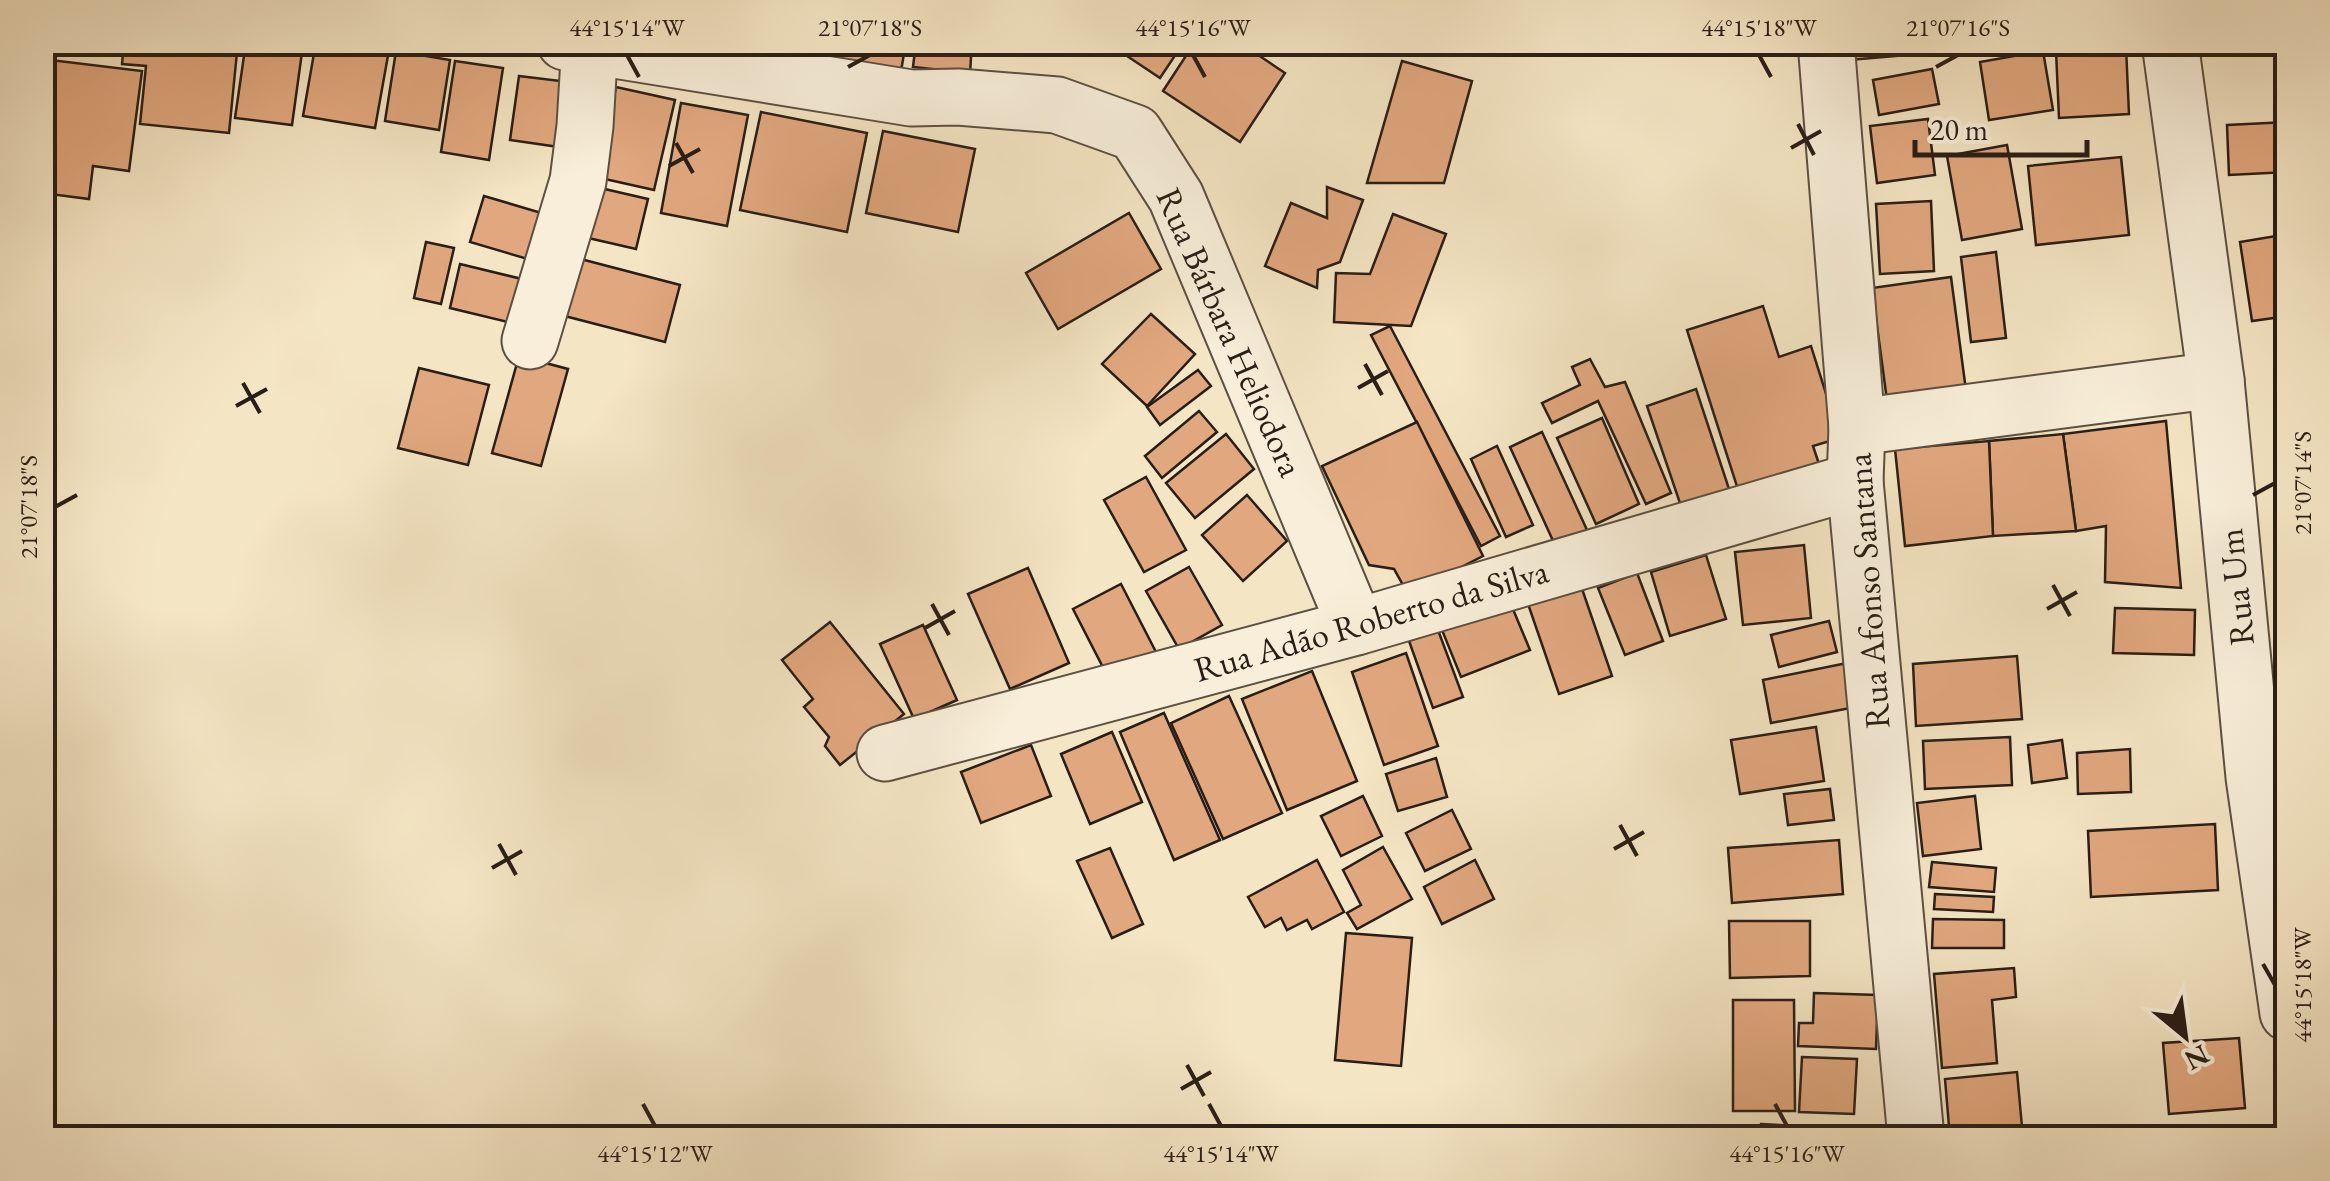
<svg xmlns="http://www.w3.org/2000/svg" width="2330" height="1181" viewBox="0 0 2330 1181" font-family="'EB Garamond',serif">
  <rect width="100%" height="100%" fill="#f4e5c4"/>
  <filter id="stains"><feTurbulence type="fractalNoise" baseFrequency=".002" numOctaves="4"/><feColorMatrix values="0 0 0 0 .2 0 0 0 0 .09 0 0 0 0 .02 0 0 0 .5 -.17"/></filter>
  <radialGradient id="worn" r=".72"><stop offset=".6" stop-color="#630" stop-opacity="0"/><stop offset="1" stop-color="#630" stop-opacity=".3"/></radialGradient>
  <g fill="#e1a77e" stroke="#291e16" stroke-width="2.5">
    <path d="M124,42H238L229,133L140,124L146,66L122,64Z"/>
    <path d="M246,42L303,45L292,125L235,118Z"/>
    <path d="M316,42H349L389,50L375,128L303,116Z"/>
    <path d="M831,42H906L900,77L827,66Z"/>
    <path d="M916,42H972L970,73L913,67Z"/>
    <path d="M997,42H1064L1062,53Z"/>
    <path d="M1137,42H1184L1160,78L1127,56Z"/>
    <path d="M1195,42H1239L1285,73L1240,142L1163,91Z"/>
    <path d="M1848,42H1905L1906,55L1850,60Z"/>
    <path d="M2126,47L2129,114L2059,118L2056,51Z"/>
    <path d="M396,51L450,60L439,130L385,121Z"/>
    <path d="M2043,51L2053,110L1989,120L1980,62Z"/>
    <path d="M42,59L142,71L129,171L93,166L89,199L42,193Z"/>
    <path d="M455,61L503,68L489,160L441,152Z"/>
    <path d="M1402,61L1472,81L1444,183H1367Z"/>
    <path d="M1932,69L1939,104L1879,115L1873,80Z"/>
    <path d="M519,76L569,82L559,147L510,140Z"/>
    <path d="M616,87L675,100L654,190L596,177Z"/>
    <path d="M681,103L748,115L727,226L661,213Z"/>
    <path d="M761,112L867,133L847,232L740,210Z"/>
    <path d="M1928,119L1935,175L1877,183L1870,126Z"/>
    <path d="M2288,122V172L2229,175L2227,125Z"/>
    <path d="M883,131L975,149L958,232L866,213Z"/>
    <path d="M2007,145L2022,229L1962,240L1947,156Z"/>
    <path d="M2121,157L2129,235L2036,245L2028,166Z"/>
    <path d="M596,187L648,199L636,249L584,237Z"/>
    <path d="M1327,187L1363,200L1340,262L1318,270L1317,288L1265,266L1291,203L1327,218Z"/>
    <path d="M484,196L545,214L531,260L470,242Z"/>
    <path d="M1931,201L1934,271L1880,274L1876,204Z"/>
    <path d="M1129,213L1161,269L1058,329L1026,273Z"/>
    <path d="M1393,214L1446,234L1411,326L1334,322L1336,273L1370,274Z"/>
    <path d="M2288,234V316L2252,321L2240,242Z"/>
    <path d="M426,242L454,248L441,304L414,298Z"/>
    <path d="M1996,252L2006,338L1971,342L1961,257Z"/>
    <path d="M573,257L680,285L665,342L557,314Z"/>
    <path d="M460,264L530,281L520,325L450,308Z"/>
    <path d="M1951,277L1967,398L1888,408L1872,288Z"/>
    <path d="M1763,306L1779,357L1811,346L1840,438L1813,446L1822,473L1741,499L1687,330Z"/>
    <path d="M1151,314L1195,354L1147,406L1102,364Z"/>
    <path d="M1390,326L1500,536L1481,546L1371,335Z"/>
    <path d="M519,356L568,369L541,466L492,453Z"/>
    <path d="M1590,359L1605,387L1625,382L1671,493L1646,504L1598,401L1552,423L1542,403L1580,385L1572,367Z"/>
    <path d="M419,368L489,385L468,465L398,448Z"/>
    <path d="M1198,370L1211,386L1160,425L1147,407Z"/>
    <path d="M1696,389L1731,495L1683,512L1647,406Z"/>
    <path d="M1199,411L1217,432L1162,478L1145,456Z"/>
    <path d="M1602,418L1639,504L1596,524L1557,438Z"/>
    <path d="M2166,421L2181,588L2105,582L2106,526L2076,531L2063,434Z"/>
    <path d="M1417,422L1483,556L1408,594L1394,569L1369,565L1322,466Z"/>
    <path d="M1542,432L1587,530L1555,545L1510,447Z"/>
    <path d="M1226,434L1254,469L1195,518L1166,483Z"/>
    <path d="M2063,434L2076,531L1993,536L1989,441Z"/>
    <path d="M1989,441L1993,536L1905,546L1895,449Z"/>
    <path d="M1497,446L1533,525L1506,537L1471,459Z"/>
    <path d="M1146,477L1186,550L1144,572L1104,500Z"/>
    <path d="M1247,495L1287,541L1243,581L1202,535Z"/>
    <path d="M1804,545L1811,618L1743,625L1735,552Z"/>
    <path d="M1706,555L1726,619L1670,636L1651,572Z"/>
    <path d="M1189,567L1222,625L1179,649L1146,591Z"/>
    <path d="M1028,568L1069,663L1010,689L968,594Z"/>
    <path d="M1637,573L1663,641L1625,655L1598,588Z"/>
    <path d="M1580,583L1612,676L1559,694L1527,601Z"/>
    <path d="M1121,584L1157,654L1109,679L1073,609Z"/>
    <path d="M1510,602L1530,650L1461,677L1442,630Z"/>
    <path d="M2115,608L2195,610L2194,655L2113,653Z"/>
    <path d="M1829,621L1837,652L1779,667L1771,635Z"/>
    <path d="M830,622L904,714L840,765L825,746L829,737L804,707L813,699L782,660Z"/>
    <path d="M923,625L957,700L914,719L880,644Z"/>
    <path d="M1438,630L1463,697L1433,708L1409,641Z"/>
    <path d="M1406,653L1438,746L1384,765L1352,672Z"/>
    <path d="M2017,656L2022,719L1916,726L1913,664Z"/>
    <path d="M1852,662L1861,706L1771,723L1763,680Z"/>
    <path d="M1312,671L1357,781L1287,810L1242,699Z"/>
    <path d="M1229,696L1282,813L1223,839L1171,723Z"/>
    <path d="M1164,713L1220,840L1174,860L1120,732Z"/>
    <path d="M1816,727L1824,781L1740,794L1731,740Z"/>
    <path d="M1112,732L1142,802L1090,824L1061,754Z"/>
    <path d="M2010,737L2012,785L1925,789L1923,741Z"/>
    <path d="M2062,740L2067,778L2032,783L2028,745Z"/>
    <path d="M1031,745L1051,796L981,823L961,772Z"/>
    <path d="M2130,749L2131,792L2078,794L2077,753Z"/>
    <path d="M1436,758L1447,797L1398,811L1386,774Z"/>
    <path d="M1830,789L1834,820L1788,825L1784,794Z"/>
    <path d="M1363,796L1382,836L1341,856L1321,816Z"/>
    <path d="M1975,796L1981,849L1923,856L1917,803Z"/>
    <path d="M1452,810L1471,849L1425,871L1406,833Z"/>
    <path d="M2215,824L2218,890L2091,897L2088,831Z"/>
    <path d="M1839,840L1843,894L1732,903L1728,848Z"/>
    <path d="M1383,847L1412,899L1357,929L1347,913L1361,905L1343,870Z"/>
    <path d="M1110,848L1143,924L1112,938L1077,861Z"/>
    <path d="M1317,860L1344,912L1312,929L1307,920L1287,930L1281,918L1265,927L1248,897Z"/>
    <path d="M1475,860L1494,899L1442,924L1424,887Z"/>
    <path d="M1932,862L1996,868L1994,892L1929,887Z"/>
    <path d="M1935,894L1994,897L1993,912L1934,909Z"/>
    <path d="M1933,919L2004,920V948H1932Z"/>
    <path d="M1729,921H1810V976L1730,978Z"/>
    <path d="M1346,933L1412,938L1401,1066L1335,1060Z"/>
    <path d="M2014,968L2016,997L1992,1000L1997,1063L1942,1068L1934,974Z"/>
    <path d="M1814,993L1878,995L1876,1049L1798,1046L1799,1023H1813Z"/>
    <path d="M1733,1000H1794L1795,1111H1733Z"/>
    <path d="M2239,1038L2245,1108L2169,1114L2163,1043Z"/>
    <path d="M1802,1057L1857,1059L1854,1114L1799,1112Z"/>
    <path d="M2017,1072L2023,1138H1950L1945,1079Z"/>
    <path d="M1761,1124L1850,1129V1138H1760Z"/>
  </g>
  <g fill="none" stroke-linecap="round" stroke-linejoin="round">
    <g stroke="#5c5042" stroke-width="59">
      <g id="minor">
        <path d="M565,42L911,98L958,97L1057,105L1135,133L1176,197L1356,627"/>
        <path d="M1826,42L1857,427L1855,481L1916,1138"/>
        <path d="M2170,42L2216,380L2254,777L2288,1013"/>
        <path d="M530,341L578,181L585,126L590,42"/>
        <path d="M1857,427L2216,380"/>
        <path d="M885,753L1356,627L1855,481"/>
      </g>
    </g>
    <use href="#minor" stroke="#f8eed9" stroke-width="55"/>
  </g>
  <path fill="none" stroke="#291e16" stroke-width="4" d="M627,55L639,77M1193,55L1205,77M1759,55L1771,77M848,67L870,55M1936,67L1958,55M1798,124L1814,155M676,143L693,173M1791,148L1821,131M669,166L700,149M1365,364L1382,395M243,383L260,413M1358,388L1388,371M236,406L267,389M2253,495L2275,483M55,507L77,495M2053,585L2070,616M932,604L949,635M2047,609L2077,592M925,628L955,611M1620,825L1637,856M499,844L516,875M1614,849L1644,832M492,868L522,851M2263,964L2275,985M1187,1065L1204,1096M1181,1089L1211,1072M643,1104L655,1126M1209,1104L1221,1126M1775,1104L1787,1126"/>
  <g text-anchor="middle" stroke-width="10" stroke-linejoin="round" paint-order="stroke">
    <g font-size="35" fill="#291e16" stroke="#f8eed9">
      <text transform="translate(1230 332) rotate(66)" y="12">Rua Bárbara Heliodora</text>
      <text transform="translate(2236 587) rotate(-96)" y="12">Rua Um</text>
      <text transform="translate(1868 591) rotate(-94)" y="12">Rua Afonso Santana</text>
      <text transform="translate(1371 620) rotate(-16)" y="12">Rua Adão Roberto da Silva</text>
    </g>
  </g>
  <rect width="2330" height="1181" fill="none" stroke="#f4e5c4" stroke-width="110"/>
  <g transform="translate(2185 1036) rotate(151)" stroke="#f8eed9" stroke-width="8" paint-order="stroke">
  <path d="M0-8L18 38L0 25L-18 38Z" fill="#291e16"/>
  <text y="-15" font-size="28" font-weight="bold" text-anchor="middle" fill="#291e16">N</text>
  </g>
  <path d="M1915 140v15h172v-15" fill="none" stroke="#291e16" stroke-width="5"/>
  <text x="1930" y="140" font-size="30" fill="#291e16" stroke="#f8eed9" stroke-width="8" paint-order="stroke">20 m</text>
  <rect x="55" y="55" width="2220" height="1071" fill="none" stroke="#291e16" stroke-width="4"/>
  <g font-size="25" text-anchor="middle" fill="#291e16">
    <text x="627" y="36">44°15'14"W</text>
    <text x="870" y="36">21°07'18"S</text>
    <text x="1193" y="36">44°15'16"W</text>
    <text x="1759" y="36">44°15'18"W</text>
    <text x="1958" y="36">21°07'16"S</text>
    <text transform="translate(2302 483) rotate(-90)" y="9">21°07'14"S</text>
    <text transform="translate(28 507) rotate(-90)" y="9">21°07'18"S</text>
    <text transform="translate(2302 985) rotate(-90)" y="9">44°15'18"W</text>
    <text x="655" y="1162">44°15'12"W</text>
    <text x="1221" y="1162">44°15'14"W</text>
    <text x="1787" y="1162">44°15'16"W</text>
  </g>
  <rect width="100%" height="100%" filter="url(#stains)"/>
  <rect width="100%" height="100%" fill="url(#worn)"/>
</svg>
